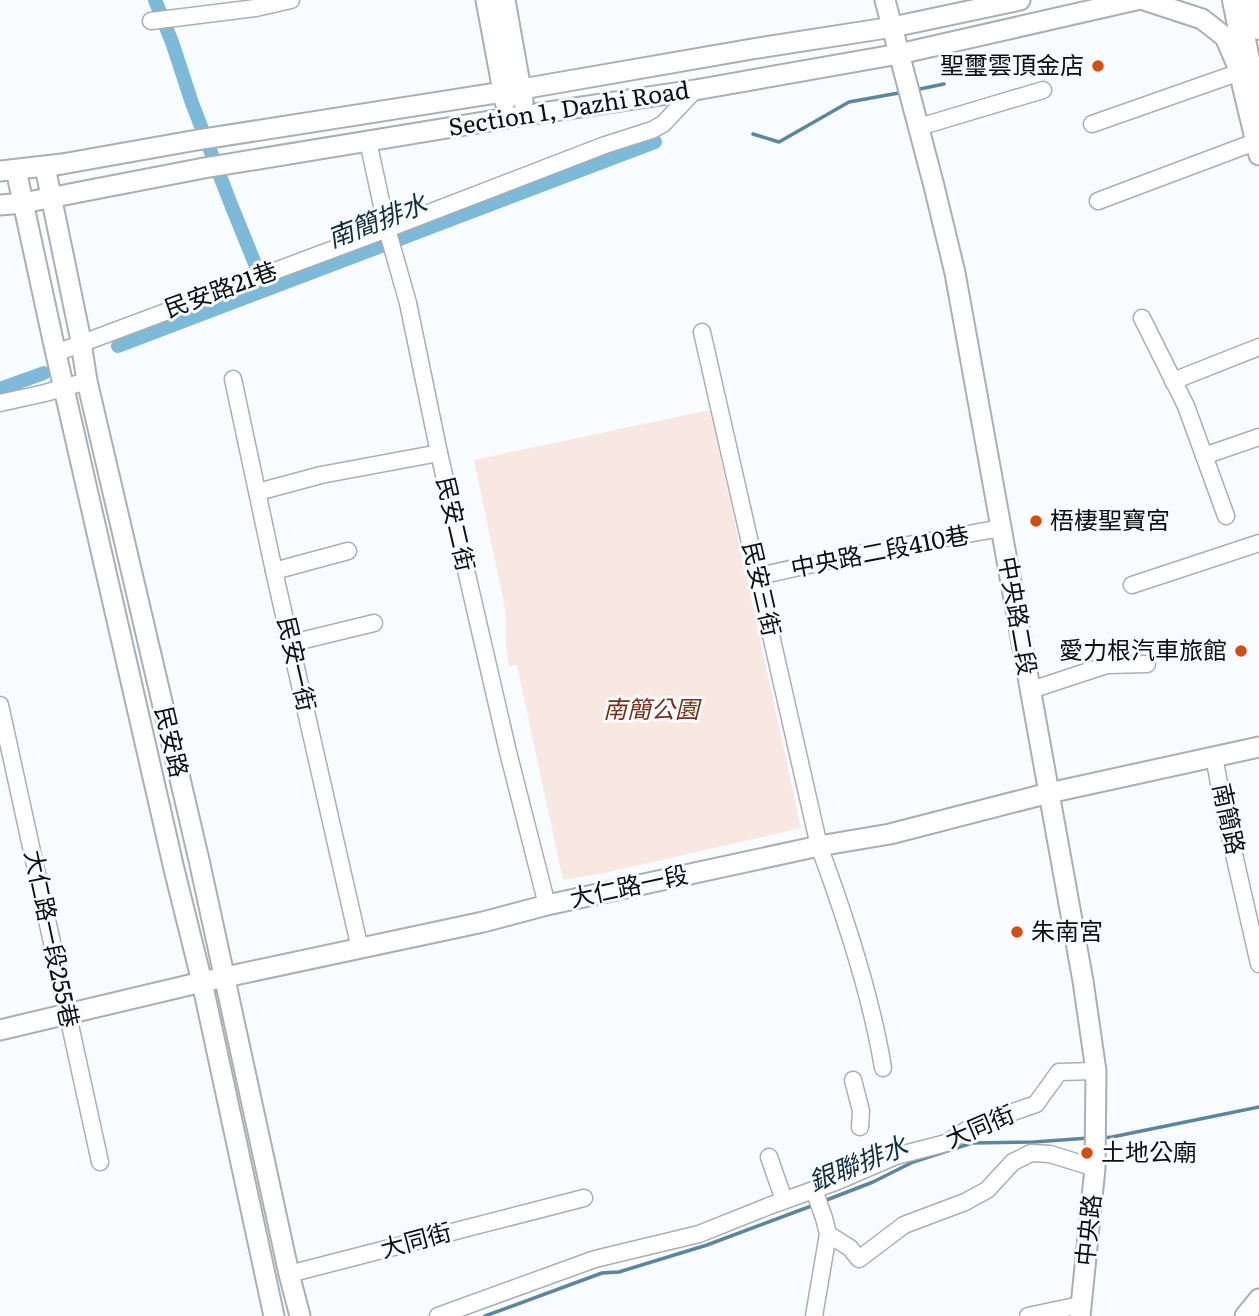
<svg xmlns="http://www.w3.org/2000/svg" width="1259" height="1316" viewBox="0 0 1259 1316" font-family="Literata,'Noto Sans TC',serif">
  <rect width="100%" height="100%" fill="#f8fcff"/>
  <path fill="#f9e7e1" d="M710,410L801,828L605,873L563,880L517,665L509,666L506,644V613L474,460Z"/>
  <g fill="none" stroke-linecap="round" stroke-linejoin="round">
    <g stroke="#5c869c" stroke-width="3.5">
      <path d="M915,90L944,84"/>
      <path d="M753,134L779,142L849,102L904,92"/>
      <path d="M1100,1138L1112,1137L1259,1107"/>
      <path d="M824,1201L873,1182L913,1162L972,1143L1034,1142L1089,1138"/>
      <path d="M485,1316L602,1273L619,1272L707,1245L814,1205"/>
    </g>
    <g stroke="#7db9d8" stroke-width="14">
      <path d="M155,0L172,42L192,103L230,202L264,286"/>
      <path d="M118,346L655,142"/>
      <path d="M0,389L44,373"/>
    </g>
    <g stroke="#aaafb1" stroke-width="19">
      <g id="minor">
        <path d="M151,21L256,8L291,0"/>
        <path d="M1092,124L1240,72"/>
        <path d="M919,127L1043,90"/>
        <path d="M368,141L387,229L408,303L439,453L508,752L547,905"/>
        <path d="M1098,201L1255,142"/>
        <path d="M1142,318L1186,406L1226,516"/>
        <path d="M702,332L819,846C845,916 871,994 883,1068"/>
        <path d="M56,353L387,229L605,145L652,130L663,124L695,90"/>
        <path d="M233,379L274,571L360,949"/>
        <path d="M1173,381L1259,347"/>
        <path d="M0,403L45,393L87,381"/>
        <path d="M1204,456L1259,437"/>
        <path d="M258,492L321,475L439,453"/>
        <path d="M274,571L348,551"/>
        <path d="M759,576L858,554L1001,528"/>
        <path d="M1132,585L1259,543"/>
        <path d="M292,643L374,623"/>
        <path d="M1031,690L1107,665L1147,664"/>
        <path d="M0,705L100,1162"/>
        <path d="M1214,757L1226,819L1259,964"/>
        <path d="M853,1080L861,1111L860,1127"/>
        <path d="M769,1157L784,1200"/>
        <path d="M814,1190L824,1218L828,1234L814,1316"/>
        <path d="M828,1234L850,1248L859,1259L904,1225L965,1202L987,1190L1013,1162L1031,1153L1050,1154L1095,1168"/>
        <path d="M289,1274L584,1198"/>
        <path d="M438,1316L595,1259L699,1234L769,1206L838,1181L896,1156L946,1143L973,1126L1036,1104L1059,1072L1096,1071"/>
        <path d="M1028,1316L1080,1305"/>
      </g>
    </g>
    <g stroke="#aaafb1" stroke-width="23">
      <g id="tertiary">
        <path d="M486,0L505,102"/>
        <path d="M505,0L523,101"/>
        <path d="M885,0L934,186L955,273L1083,981L1096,1071L1095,1168L1080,1316"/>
        <path d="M1144,0L1202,19L1225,37L1240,72"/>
        <path d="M1242,84L1259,155"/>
        <path d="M45,167L80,336L87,381L199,860L289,1274L300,1316"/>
        <path d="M16,170L54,345L174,869L202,982L274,1316"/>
        <path d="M0,171L62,164L197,140L522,89L752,49L893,27L1020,0"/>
        <path d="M0,205L23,203L204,168L508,118L695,90L899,54L1136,0"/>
        <path d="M0,1030L202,982L483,922L547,905L819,846L890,834L1049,793L1259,747"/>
        <path d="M1245,1316L1259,1299"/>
      </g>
    </g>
    <g stroke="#aaafb1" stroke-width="28">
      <g id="trunk">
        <path d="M1235,0L1251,80L1259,104"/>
        <path d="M1253,0L1259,27"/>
      </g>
    </g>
    <use href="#minor" stroke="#fff" stroke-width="16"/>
    <use href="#tertiary" stroke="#fff" stroke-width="19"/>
    <use href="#trunk" stroke="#fff" stroke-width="24"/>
  </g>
  <g fill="#d44e11" stroke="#f8fcff" stroke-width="2.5">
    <circle cx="1098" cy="66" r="7"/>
    <circle cx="1036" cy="521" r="7"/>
    <circle cx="1241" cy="651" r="7"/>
    <circle cx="1017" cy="932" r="7"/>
    <circle cx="1087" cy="1153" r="7"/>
  </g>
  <g text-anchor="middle" stroke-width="6" stroke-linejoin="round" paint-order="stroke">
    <g font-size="24" fill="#0e1010" stroke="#f8fcff" text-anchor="start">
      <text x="1084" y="74" text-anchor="end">聖璽雲頂金店</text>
      <text x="1050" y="529">梧棲聖寶宮</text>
      <text x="1227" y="659" text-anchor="end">愛力根汽車旅館</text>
      <text x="1031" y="940">朱南宮</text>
      <text x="1101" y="1161">土地公廟</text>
    </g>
    <g font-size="24" fill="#0e1010" stroke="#f8fcff">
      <text transform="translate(569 109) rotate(-9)" y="8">Section 1, Dazhi Road</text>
      <text transform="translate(221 290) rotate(-20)" y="8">民安路21巷</text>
      <text transform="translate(455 524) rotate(77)" y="8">民安二街</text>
      <text transform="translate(880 552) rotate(-11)" y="8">中央路二段410巷</text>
      <text transform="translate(761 589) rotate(77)" y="8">民安三街</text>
      <text transform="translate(1017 616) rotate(80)" y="8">中央路二段</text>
      <text transform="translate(296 664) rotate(77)" y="8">民安一街</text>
      <text transform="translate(171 742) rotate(77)" y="8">民安路</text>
      <text transform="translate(1228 819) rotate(78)" y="8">南簡路</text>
      <text transform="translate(629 887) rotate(-12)" y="8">大仁路一段</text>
      <text transform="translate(51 939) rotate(78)" y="8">大仁路一段255巷</text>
      <text transform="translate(980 1127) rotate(-23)" y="8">大同街</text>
      <text transform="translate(1089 1230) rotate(-84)" y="8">中央路</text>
      <text transform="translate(416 1241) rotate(-15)" y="8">大同街</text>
    </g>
    <g font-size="24" font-style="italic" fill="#773015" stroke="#f8fcff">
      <text x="651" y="718">南簡公園</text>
    </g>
    <g font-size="26" font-style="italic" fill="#112e3b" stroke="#f8fcff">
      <text transform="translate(377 221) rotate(-21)" y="9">南簡排水</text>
      <text transform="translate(858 1164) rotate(-22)" y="9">銀聯排水</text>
    </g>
  </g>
</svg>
